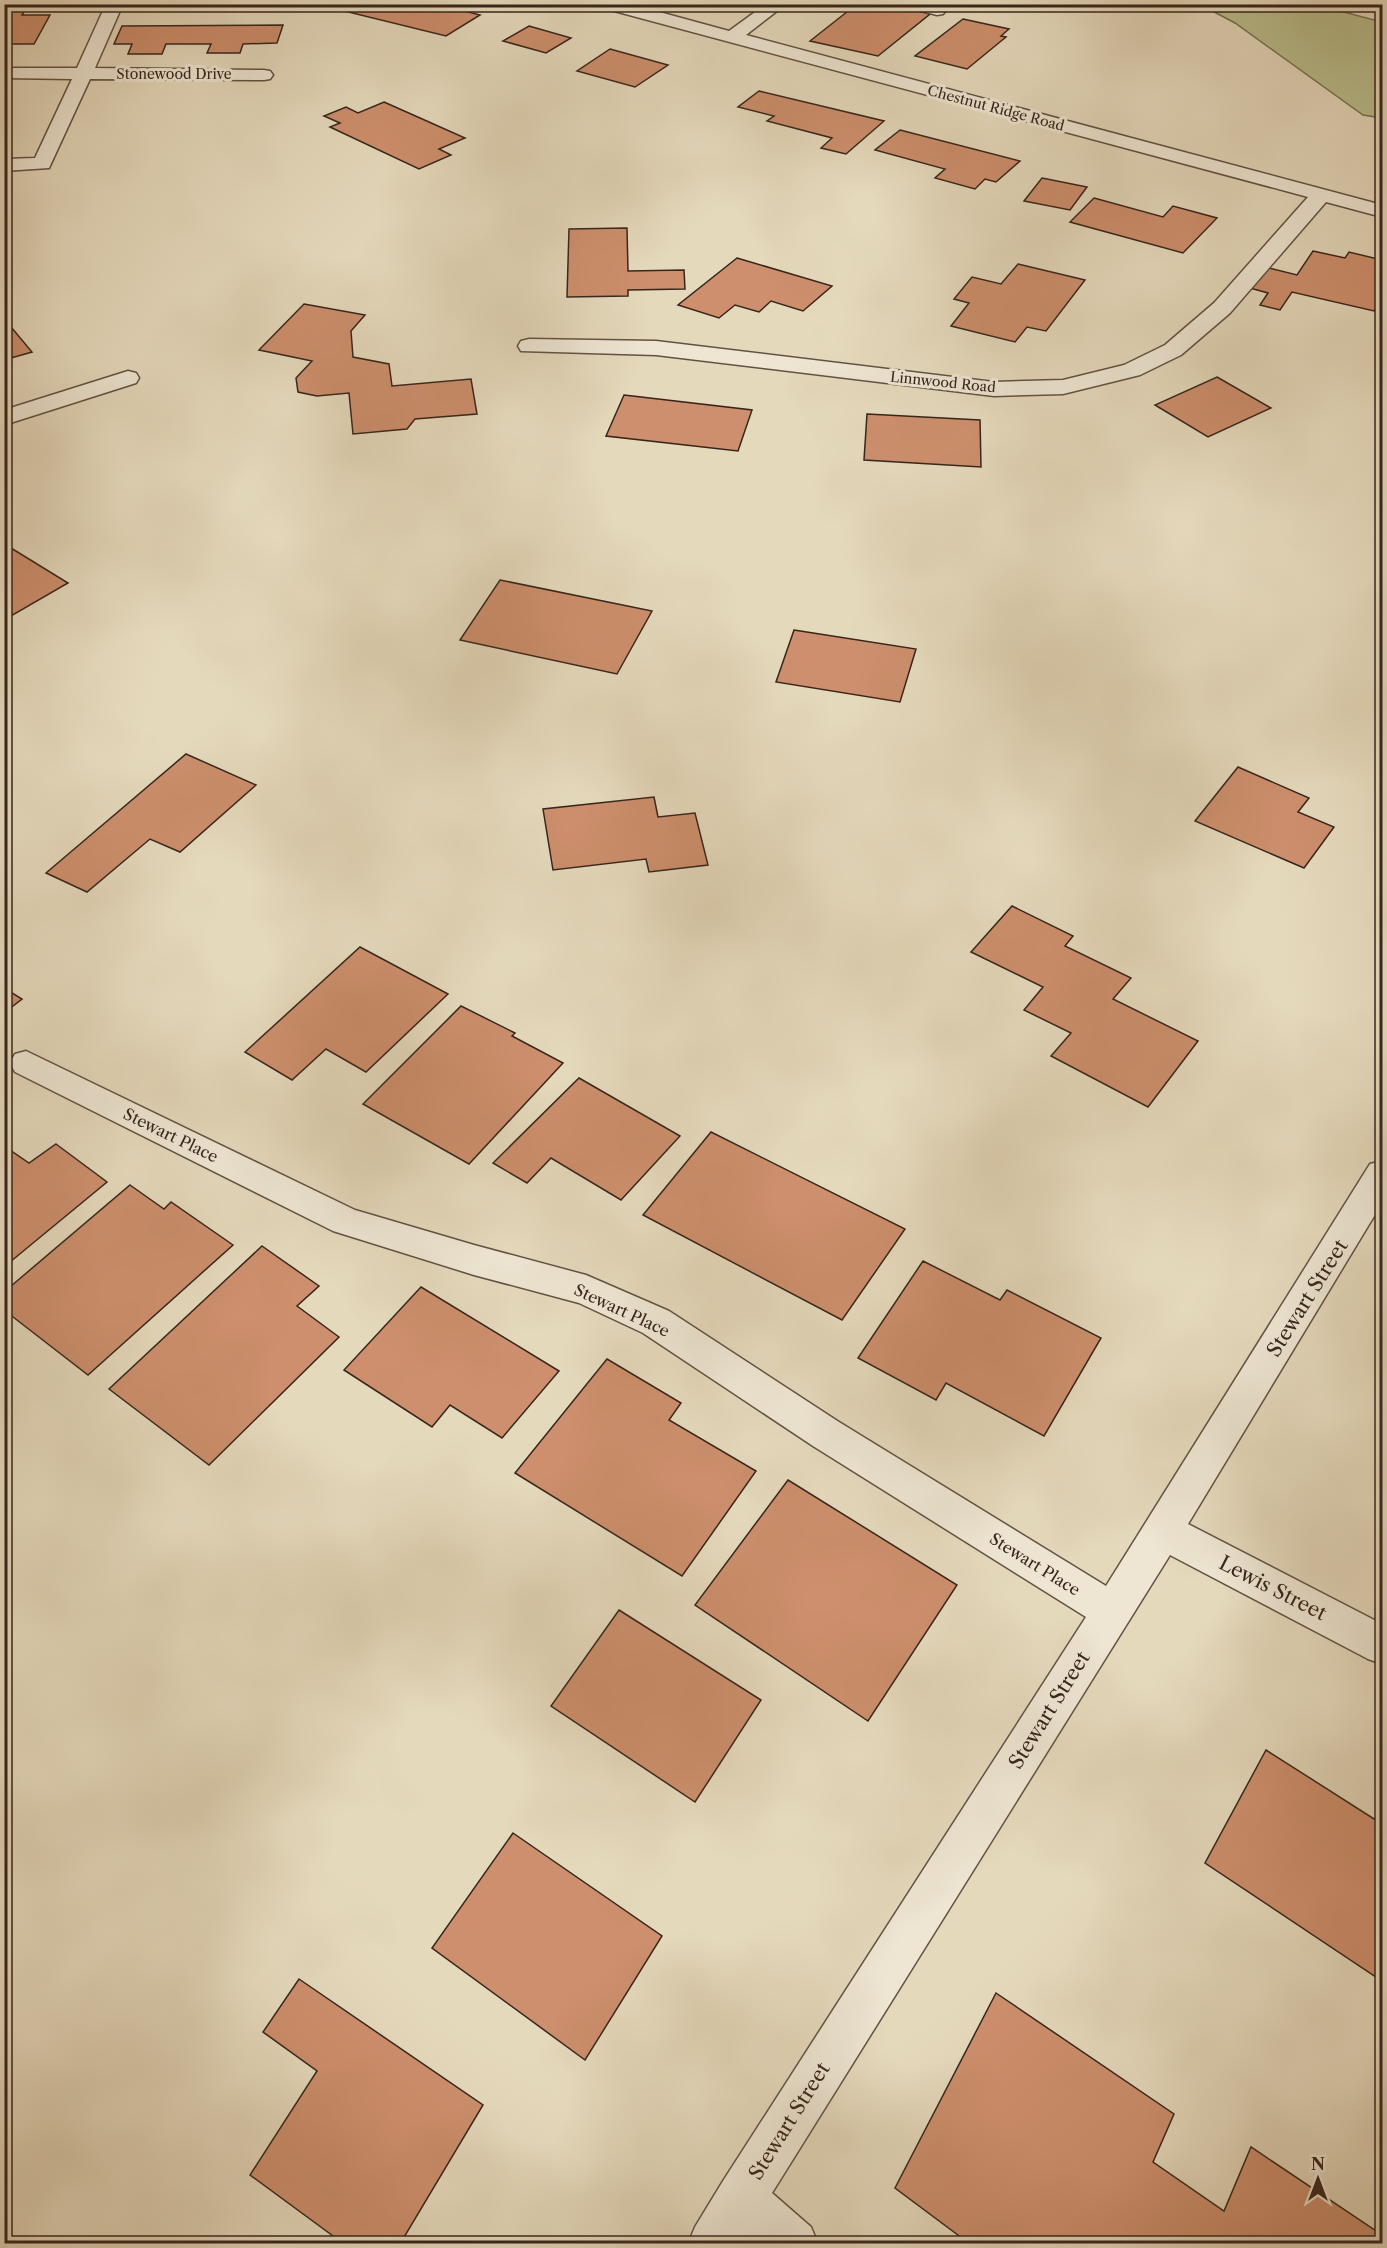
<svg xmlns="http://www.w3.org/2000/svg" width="1387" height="2248" viewBox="0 0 1387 2248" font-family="'Libre Caslon Text',serif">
  <rect width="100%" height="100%" fill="#e5d9bc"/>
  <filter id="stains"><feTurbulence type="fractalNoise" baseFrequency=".00333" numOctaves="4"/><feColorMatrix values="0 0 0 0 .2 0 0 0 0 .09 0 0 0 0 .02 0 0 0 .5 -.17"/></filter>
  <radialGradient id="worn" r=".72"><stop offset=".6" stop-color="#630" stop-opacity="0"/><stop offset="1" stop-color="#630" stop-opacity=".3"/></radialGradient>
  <path fill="#babe8d" stroke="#787254" stroke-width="1.5" d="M1201,5H1317L1382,22V118L1363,115L1235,23Z"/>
  <g fill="#cd8f6d" stroke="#37251c" stroke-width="1.5">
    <path d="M344,4H438L480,15L446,36L336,9Z"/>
    <path d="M857,4H889L930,14L878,56L810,41Z"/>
    <path d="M4,7H27L22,15H50L34,44H7L4,48Z"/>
    <path d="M963,19L1009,29L1001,36L1006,37L967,69L915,56Z"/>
    <path d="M283,25L277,43L243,44L240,53H207L211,44H166L162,54H128L132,44H114L122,26Z"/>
    <path d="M529,26L571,38L546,53L503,41Z"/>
    <path d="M610,49L668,65L635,87L577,71Z"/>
    <path d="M759,91L884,121L846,154L821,148L832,138L767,121L774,116L738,107Z"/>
    <path d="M384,102L465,138L439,149L451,155L419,169L330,127L340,123L324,116L346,107L358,113Z"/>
    <path d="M900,130L1020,161L996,182L985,179L975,189L935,178L945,169L875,150Z"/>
    <path d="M1042,178L1087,187L1070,210L1024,201Z"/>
    <path d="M1094,198L1163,217L1173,206L1217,218L1183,253L1070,222Z"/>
    <path d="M627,228L628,271L684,270L685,289L628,290V296L567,297L569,229Z"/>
    <path d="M1313,251L1345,258L1349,252L1382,260V297L1374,311L1292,292L1280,310L1260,305L1268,293L1250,288L1265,267L1297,275Z"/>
    <path d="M737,258L832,286L803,311L771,301L759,312L735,305L719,318L678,305Z"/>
    <path d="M1018,264L1085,280L1046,331L1027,327L1015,342L951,326L969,303L954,299L972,277L1001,284Z"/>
    <path d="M304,304L365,315L351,331L353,357L389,364L392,386L471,379L477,414L415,419L407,429L353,434L349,393L317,396L298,392L296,378L312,361L259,350Z"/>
    <path d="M11,327L32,352L4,360V329Z"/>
    <path d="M1217,377L1271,408L1208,437L1155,405Z"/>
    <path d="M624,395L752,410L738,451L606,436Z"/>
    <path d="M867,414L980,420L981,467L864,460Z"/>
    <path d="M11,548L68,583L4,620V551Z"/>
    <path d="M500,580L652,611L617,674L460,640Z"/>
    <path d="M794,630L916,649L900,702L776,682Z"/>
    <path d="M186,754L256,785L180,852L150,839L87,892L46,873Z"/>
    <path d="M1238,767L1309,798L1298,812L1334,827L1304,868L1195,821Z"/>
    <path d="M654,797L658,817L695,813L708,865L649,872L646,859L553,870L543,809Z"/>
    <path d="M1012,906L1073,936L1065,946L1131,978L1113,999L1198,1041L1148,1107L1051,1056L1071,1033L1024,1010L1043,987L971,952Z"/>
    <path d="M360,947L448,994L366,1072L326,1049L292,1080L245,1052Z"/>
    <path d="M4,988L22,999L4,1013Z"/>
    <path d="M461,1006L515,1033L512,1036L563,1063L469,1164L363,1104Z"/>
    <path d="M579,1078L680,1136L621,1200L551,1158L527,1183L493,1163Z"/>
    <path d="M711,1132L905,1229L842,1320L643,1215Z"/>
    <path d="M56,1144L107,1182L4,1267V1146L29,1163Z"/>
    <path d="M130,1185L164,1209L171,1202L233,1245L88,1375L4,1310V1292Z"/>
    <path d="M262,1246L319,1286L297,1306L339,1337L209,1465L109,1389Z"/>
    <path d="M923,1261L1000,1300L1007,1290L1101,1338L1044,1436L946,1383L936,1400L858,1358Z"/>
    <path d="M421,1287L559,1371L502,1438L450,1405L432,1427L344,1370Z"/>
    <path d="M607,1359L681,1403L669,1420L756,1471L682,1576L515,1473Z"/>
    <path d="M788,1480L957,1585L868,1721L695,1605Z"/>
    <path d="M619,1610L761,1700L695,1802L551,1706Z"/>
    <path d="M1266,1750L1382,1824V1981L1205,1863Z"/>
    <path d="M513,1833L662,1936L585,2060L432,1948Z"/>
    <path d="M299,1979L483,2105L400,2244H344L250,2175L317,2071L263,2032Z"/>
    <path d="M996,1993L1174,2114L1153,2162L1224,2211L1251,2147L1382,2235V2244H970L895,2188Z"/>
  </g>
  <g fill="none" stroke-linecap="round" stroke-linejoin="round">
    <g stroke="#625244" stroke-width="3">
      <g id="minor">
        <path d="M106,4H123L95,68L264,70L270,71L273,75L270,79L264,80L90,79L49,168L4,171V159L35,158L72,79L4,78V68H77Z"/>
        <path d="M601,4H630L729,31L766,4H786L746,35L1382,205V217L1326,202L1230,313L1181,355L1140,375L1063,394L994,396L656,355L521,351L518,346L521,341L529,339L656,341L994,382L1063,380L1124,365L1165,345L1214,303L1308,197L603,8Z"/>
        <path d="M908,4C920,4 937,1 946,10L943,14L937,15L910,8Z"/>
        <path d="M128,371L136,373L139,378L136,383L4,425V410Z"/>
        <path d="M26,1051L355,1210L474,1245L586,1275L669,1311L839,1422L1106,1586L1370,1164L1382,1161V1203L1188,1524L1382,1624V1664L1368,1659L1170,1555L772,2193L811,2227L818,2244H756L746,2235L740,2244H688L695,2227L723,2181L1086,1617L813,1446L643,1333L579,1303L474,1275L333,1231L15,1072L10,1063L15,1054Z"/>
      </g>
    </g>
    <use href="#minor" fill="#eee6d3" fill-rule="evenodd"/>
  </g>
  <g text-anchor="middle" stroke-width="6" stroke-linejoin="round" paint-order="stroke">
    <g font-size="14" fill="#37251c" stroke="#eee6d3">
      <text x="174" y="79">Stonewood Drive</text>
      <text transform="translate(996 108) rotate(15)" y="5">Chestnut Ridge Road</text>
      <text transform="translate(943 382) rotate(6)" y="5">Linnwood Road</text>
    </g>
    <g font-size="16" fill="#37251c" stroke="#eee6d3">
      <text transform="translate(171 1135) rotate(26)" y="6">Stewart Place</text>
      <text transform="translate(622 1310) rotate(25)" y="6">Stewart Place</text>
      <text transform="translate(1035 1564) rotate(32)" y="6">Stewart Place</text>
    </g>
    <g font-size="20" fill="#37251c" stroke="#eee6d3">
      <text transform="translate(1307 1298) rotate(-58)" y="7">Stewart Street</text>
      <text transform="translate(1273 1588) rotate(27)" y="7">Lewis Street</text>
      <text transform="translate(1049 1710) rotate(-58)" y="7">Stewart Street</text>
      <text transform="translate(789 2121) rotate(-58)" y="7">Stewart Street</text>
    </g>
  </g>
  <rect width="1387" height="2248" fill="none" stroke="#e5d9bc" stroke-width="24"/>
  <rect x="6" y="6" width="1375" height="2236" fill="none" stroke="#37251c" stroke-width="3"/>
  <rect x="12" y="12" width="1363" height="2224" fill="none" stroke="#37251c" stroke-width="1.5"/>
  <g transform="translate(1318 2179)" stroke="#eee6d3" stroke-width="4.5" paint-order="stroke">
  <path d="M0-4.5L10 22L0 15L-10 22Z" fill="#37251c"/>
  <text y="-9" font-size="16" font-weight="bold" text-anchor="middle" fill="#37251c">N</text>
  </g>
  <rect width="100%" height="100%" filter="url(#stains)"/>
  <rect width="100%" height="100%" fill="url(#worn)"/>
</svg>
